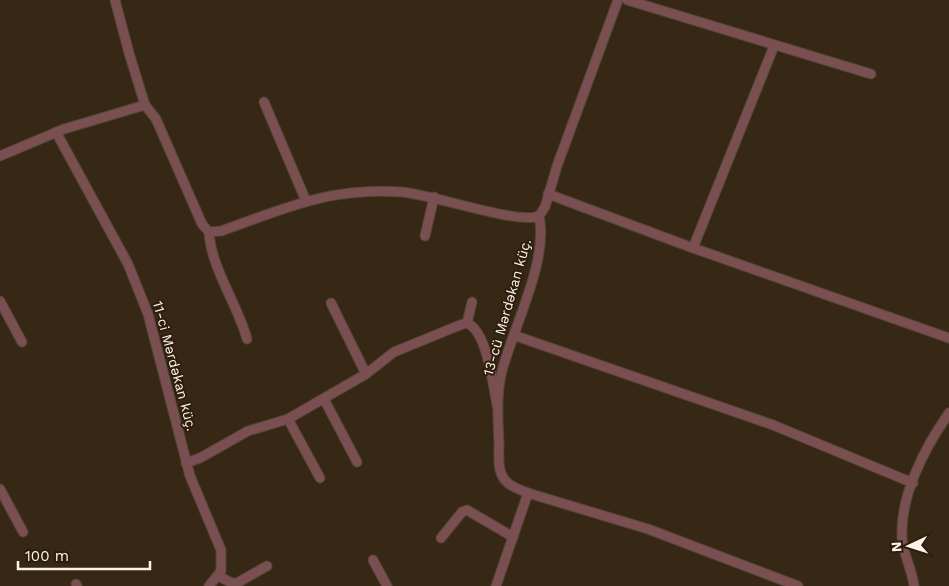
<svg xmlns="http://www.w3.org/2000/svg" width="949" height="586" viewBox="0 0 949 586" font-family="'Work Sans',sans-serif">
  <rect width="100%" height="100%" fill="#372816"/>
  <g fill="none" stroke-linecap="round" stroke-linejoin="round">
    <g stroke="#534433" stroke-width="11">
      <g id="street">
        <path d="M115,0L129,53L145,105"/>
        <path d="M627,0L871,74"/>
        <path d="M264,102L306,201"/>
        <path d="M145,105L156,119L202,224L209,232L221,231C286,208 330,187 401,192C432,194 518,225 539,216"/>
        <path d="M56,132L128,264L148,314L190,476L221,550V571L209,586"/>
        <path d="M0,156L64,129L145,105"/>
        <path d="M548,194L693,248L949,338"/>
        <path d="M539,216L545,207L557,166L618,0"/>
        <path d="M209,232C211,268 237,303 247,339"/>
        <path d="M425,236L434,197"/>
        <path d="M693,248L774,46"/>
        <path d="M0,301L22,342"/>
        <path d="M331,303L366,374"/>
        <path d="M467,323L472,302"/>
        <path d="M516,336L773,425L913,483"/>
        <path d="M324,399L357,462"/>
        <path d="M288,419L320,478"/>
        <path d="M186,463L200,458L248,431L288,419L366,374L394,352L460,325L467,323C487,331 493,385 497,405"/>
        <path d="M0,489L23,532"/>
        <path d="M528,493L648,529L798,586"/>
        <path d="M441,538L462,512L467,510L513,537"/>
        <path d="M373,560L387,586"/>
        <path d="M218,576L232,583H237L267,566"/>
        <path d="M76,584L77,586"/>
        <path d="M496,586L528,493C521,490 510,487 505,480C497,471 499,455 499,443C498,419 496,395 502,371C513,328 549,260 539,216"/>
        <path d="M914,586C912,569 903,554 902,538C900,495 925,447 949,413"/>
      </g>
    </g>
    <use href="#street" stroke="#794f52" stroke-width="9"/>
  </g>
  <g text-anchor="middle" stroke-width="4" stroke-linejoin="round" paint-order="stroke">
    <g font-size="14" fill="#fdf3e8" stroke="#2d1e0d">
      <text transform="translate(507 307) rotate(-74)" y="5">13-cü Mərdəkan küç.</text>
      <text transform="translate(175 366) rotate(75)" y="5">11-ci Mərdəkan küç.</text>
    </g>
  </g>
  <g transform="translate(909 546) rotate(266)" stroke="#2d1e0d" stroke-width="4" paint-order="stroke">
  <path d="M0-4L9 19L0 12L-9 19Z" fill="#fdf3e8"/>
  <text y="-8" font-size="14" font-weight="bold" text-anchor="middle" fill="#fdf3e8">N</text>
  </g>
  <path d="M18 561v8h132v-8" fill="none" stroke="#fdf3e8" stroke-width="2.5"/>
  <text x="25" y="561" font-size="15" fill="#fdf3e8" stroke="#2d1e0d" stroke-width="4" paint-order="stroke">100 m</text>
</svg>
